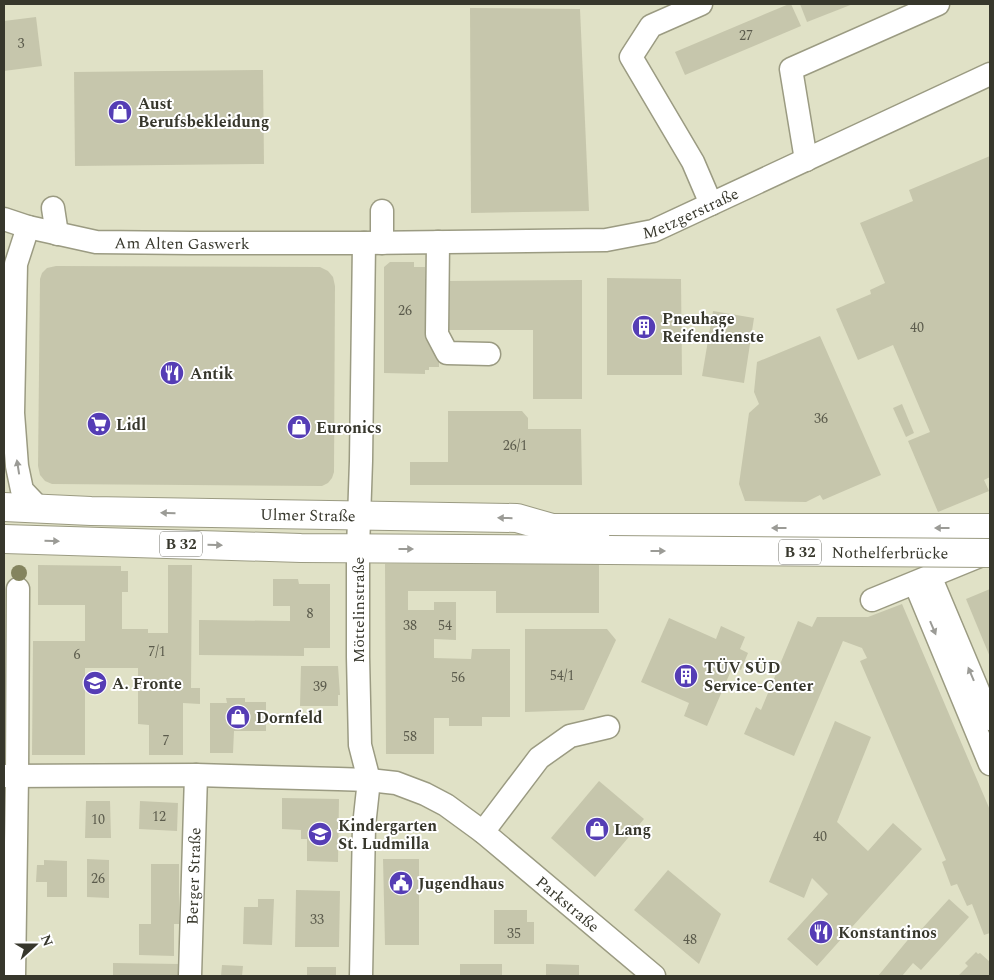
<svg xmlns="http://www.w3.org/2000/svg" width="994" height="980" viewBox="0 0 994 980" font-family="Spectral,serif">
  <rect width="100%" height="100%" fill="#e0e1c6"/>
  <g fill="#c6c6ac">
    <path d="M789,4H791L801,26L685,75L675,52Z"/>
    <path d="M800,4H853L807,22Z"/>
    <path d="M470,8L580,9L589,211L471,213Z"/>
    <path d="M36,17L42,66L4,71V21Z"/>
    <path d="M263,70L264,164L75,166L74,72Z"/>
    <path d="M990,156V477L984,480L989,491L938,512L908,441L930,432L893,345L858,360L836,309L871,294L870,290L885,283L860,223L913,201L909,190Z"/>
    <path d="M390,262H414V267H425V279H431V293H425V328H429V346H439V367H429V370H425V374L384,373V267Z"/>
    <path d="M56,266L320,267L328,271L333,277L335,286L334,472L332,478L328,483L322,486L52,484L45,481L40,475L38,466L40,279L42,273L47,268Z"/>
    <path d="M607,278L681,279L682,375H607Z"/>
    <path d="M582,280V399H533V330H448L447,281Z"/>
    <path d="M713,311L754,318L744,383L702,376Z"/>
    <path d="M820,336L881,475L823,500L820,495L806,502L745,501L739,484L749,413L759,404L754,392L757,362Z"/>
    <path d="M902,404L914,433L906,437L893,408Z"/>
    <path d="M448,411H522L528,418V429H581L582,485H410V462H448Z"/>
    <path d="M385,564H599V613H496V591H408V610H434V602H456V640L434,639V658L471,659L472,649H510V717H482V726H449V718H434V754H386Z"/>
    <path d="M38,565L121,566V571H128V592H122V629H148V633H168V565H192L191,688H200V704L183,703V755H149V725L138,724V668H85V755H32L33,641H85V605H38Z"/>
    <path d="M273,579H298L299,584H330V648H304V656L199,655V620L290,621V606H273Z"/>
    <path d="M990,589V657L966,599Z"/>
    <path d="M902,604L990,810V933L984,935L972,904L967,906L957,884L951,886L942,862L946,860L860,661L867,658L862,648L843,641L794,756L744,734L756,707L761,710L798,621L812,627L817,617H868Z"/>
    <path d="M669,618L716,639L721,626L745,637L740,649L748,653L741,670L733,666L707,726L684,716L689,703L641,682Z"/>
    <path d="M525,629H607L616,640L584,710L525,712Z"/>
    <path d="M301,666H338L340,695H338V706H300Z"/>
    <path d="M226,698H245V702H266V731H234L233,753H210V703H227Z"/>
    <path d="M835,721L871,737L837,822L868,851L893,823L922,849L817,966L787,939L828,894L812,878L804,898L769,882Z"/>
    <path d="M599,781L644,819L595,877L551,838Z"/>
    <path d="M282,798L339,799L338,862L307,861V839H301V830L282,829Z"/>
    <path d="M86,801H110L111,838H85Z"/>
    <path d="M140,801L178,803L177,831L139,829Z"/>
    <path d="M87,859L109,860V898L87,897Z"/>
    <path d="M383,859H419V945H385Z"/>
    <path d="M44,860L67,861V897H47V882H36L37,865H44Z"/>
    <path d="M151,864H179V924H174V956L139,955V924H151Z"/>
    <path d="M668,870L721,914L699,964L634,910Z"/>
    <path d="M296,890L340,891L339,947H295Z"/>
    <path d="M258,899H274L272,945L243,944L244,907H258Z"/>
    <path d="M949,899L969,917L921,970L913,963L902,976H878L916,930L918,933Z"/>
    <path d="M494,910H527V922H534V944H494Z"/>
    <path d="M976,952L978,954L980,953L990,962V976H958L968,966L965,963Z"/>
    <path d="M113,963L180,964L179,976H113Z"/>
    <rect x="460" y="964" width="42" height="12"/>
    <path d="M546,964L579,965V976H546Z"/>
    <path d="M222,965L243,966L242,976H221Z"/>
    <rect x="307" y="967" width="29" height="9"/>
  </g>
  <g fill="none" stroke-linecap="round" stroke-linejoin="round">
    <g stroke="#9b9b82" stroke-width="25">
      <g id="minor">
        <path d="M701,4L651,26L631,57L693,162L711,204"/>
        <path d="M806,160L791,69L938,4"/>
        <path d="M53,208L57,234"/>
        <path d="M382,211V243"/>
        <path id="s1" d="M4,219L28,227L96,242L191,243H364L606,240L653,231L990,74"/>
        <path d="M28,227L16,264L13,413L17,466L22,490L40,509"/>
        <path d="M438,242L437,334L447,353L489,354"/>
        <path d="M930,576L990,719"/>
        <path d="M915,583L990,764"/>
        <path d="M872,600L982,555"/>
        <path id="s2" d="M4,776L196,775L338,779L369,780L396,783L425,794L446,805L483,832L654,976"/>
        <path d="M483,832L539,758L570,736L608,727"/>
        <path d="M14,976L17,776L18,589"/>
        <path id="s3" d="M190,976L196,775"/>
        <path d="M361,976L364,826L369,780L360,745L358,657V549L361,461L364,243"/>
      </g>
    </g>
    <g stroke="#9b9b82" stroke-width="30">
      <g id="major">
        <path id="s4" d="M4,507L91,511L517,518L552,528H990"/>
        <path d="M4,539L301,548L609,550"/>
      </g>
    </g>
    <use href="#minor" stroke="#fff" stroke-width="22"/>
    <use href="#major" stroke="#fff" stroke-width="28"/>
    <g stroke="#9b9b82" stroke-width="30" stroke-linecap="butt">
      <g id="major-bridge">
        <path id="s5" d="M609,550L990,553"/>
      </g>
    </g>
    <use href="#major-bridge" stroke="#fff" stroke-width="28"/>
  </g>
  <circle fill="#84845e" cx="19" cy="573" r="8"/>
  <defs><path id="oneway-solid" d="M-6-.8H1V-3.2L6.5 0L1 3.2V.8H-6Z" transform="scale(1.25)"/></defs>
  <g fill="#9b9b96">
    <use href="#oneway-solid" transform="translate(18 467) rotate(-99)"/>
    <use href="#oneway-solid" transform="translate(168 513) rotate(-179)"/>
    <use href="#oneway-solid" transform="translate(505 518) rotate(-179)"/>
    <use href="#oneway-solid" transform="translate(779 528) rotate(-180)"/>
    <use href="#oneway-solid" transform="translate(942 528) rotate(-180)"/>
    <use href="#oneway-solid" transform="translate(52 541) rotate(2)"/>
    <use href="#oneway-solid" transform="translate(215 545) rotate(2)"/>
    <use href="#oneway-solid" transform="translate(406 549)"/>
    <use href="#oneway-solid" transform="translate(658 551)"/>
    <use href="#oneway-solid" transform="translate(933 628) rotate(67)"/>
    <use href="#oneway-solid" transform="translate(971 674) rotate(-113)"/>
  </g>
  <defs>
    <g id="shop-disc" transform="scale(1.25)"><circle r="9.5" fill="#553db5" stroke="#fff"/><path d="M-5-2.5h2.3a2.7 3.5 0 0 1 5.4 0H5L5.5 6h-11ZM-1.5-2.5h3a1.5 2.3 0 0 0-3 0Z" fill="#fff"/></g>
    <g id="building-disc" transform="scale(1.25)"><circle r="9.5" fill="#553db5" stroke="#fff"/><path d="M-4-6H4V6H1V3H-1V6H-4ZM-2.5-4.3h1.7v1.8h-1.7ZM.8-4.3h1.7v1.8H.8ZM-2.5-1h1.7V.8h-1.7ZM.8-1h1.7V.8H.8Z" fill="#fff"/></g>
    <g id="restaurant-disc" transform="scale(1.25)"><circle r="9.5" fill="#553db5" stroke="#fff"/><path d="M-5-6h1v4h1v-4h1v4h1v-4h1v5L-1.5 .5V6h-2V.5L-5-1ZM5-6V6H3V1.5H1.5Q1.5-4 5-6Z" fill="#fff"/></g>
    <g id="supermarket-disc" transform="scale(1.25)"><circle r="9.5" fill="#553db5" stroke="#fff"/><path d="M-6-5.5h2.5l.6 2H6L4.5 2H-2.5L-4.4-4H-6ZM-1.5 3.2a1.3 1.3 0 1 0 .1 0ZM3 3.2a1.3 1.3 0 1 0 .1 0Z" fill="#fff"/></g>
    <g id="school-disc" transform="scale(1.25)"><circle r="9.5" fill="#553db5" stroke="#fff"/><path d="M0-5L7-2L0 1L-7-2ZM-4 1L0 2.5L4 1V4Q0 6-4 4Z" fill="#fff"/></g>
    <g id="civic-disc" transform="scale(1.25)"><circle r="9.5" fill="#553db5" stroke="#fff"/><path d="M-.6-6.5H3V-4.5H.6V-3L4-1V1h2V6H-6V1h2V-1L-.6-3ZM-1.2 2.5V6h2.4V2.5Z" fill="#fff"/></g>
  </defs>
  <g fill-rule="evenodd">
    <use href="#shop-disc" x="120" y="112"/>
    <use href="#building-disc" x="644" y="327"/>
    <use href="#restaurant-disc" x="172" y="373"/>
    <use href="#supermarket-disc" x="99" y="424"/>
    <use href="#shop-disc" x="299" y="427"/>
    <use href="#building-disc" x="686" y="676"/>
    <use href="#school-disc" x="95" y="683"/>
    <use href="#shop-disc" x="238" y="717"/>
    <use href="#shop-disc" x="597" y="829"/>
    <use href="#school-disc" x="320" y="834"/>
    <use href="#civic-disc" x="401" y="883"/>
    <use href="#restaurant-disc" x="821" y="932"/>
  </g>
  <g text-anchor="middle" stroke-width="4" stroke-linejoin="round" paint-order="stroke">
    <g font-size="14" fill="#5b5b4c">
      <text x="746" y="40">27</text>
      <text x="21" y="48">3</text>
      <text x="405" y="315">26</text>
      <text x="917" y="332">40</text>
      <text x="821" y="423">36</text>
      <text x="515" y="450">26/1</text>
      <text x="310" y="618">8</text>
      <text x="410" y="630">38</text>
      <text x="445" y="630">54</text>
      <text x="157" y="656">7/1</text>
      <text x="77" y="659">6</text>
      <text x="562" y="680">54/1</text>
      <text x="458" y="682">56</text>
      <text x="320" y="691">39</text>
      <text x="410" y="741">58</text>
      <text x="166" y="745">7</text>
      <text x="159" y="821">12</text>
      <text x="98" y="824">10</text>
      <text x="820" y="841">40</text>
      <text x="98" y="883">26</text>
      <text x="317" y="924">33</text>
      <text x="514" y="938">35</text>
      <text x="690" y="944">48</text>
    </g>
    <g fill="#fff" stroke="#73736b" stroke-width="1">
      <rect x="160" y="531.5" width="42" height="25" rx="4"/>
      <rect x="779" y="539.5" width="42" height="25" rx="4"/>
    </g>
    <g font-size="15" font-weight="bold" fill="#37372c">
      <text x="181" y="549">B 32</text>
      <text x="800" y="557">B 32</text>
    </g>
    <g font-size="16" font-weight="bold" fill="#37372c" stroke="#fff" text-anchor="start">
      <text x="138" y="109">Aust<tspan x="138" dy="18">Berufsbekleidung</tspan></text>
      <text x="662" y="324">Pneuhage<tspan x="662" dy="18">Reifendienste</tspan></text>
      <text x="190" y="379">Antik</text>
      <text x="116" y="430">Lidl</text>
      <text x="316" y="433">Euronics</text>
      <text x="704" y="673">TÜV SÜD<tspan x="704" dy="18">Service-Center</tspan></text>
      <text x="112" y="689">A. Fronte</text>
      <text x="256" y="723">Dornfeld</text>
      <text x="338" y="831">Kindergarten<tspan x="338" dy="18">St. Ludmilla</tspan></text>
      <text x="614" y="835">Lang</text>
      <text x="418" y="889">Jugendhaus</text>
      <text x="838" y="938">Konstantinos</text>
    </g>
    <g font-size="16" fill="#37372c" stroke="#fff">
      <text dy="6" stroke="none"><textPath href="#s1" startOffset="694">Metzgerstraße</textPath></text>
      <text dy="6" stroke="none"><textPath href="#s1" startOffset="181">Am Alten Gaswerk</textPath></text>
      <text dy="6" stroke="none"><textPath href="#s4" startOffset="304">Ulmer Straße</textPath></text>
      <text dy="6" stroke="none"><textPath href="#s5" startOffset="281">Nothelferbrücke</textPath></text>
      <text transform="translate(358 610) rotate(-90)" y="6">Möttelinstraße</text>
      <text dy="6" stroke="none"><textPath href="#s3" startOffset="100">Berger Straße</textPath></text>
      <text dy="6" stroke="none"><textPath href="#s2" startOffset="604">Parkstraße</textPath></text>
    </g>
  </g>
  <rect width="994" height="980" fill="none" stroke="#37372c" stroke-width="10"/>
  <g transform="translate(35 945) rotate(69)" stroke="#ffffff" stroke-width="4" paint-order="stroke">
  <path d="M0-4L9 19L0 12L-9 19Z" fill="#37372c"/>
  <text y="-8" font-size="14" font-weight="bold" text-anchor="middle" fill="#37372c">N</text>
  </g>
</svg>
